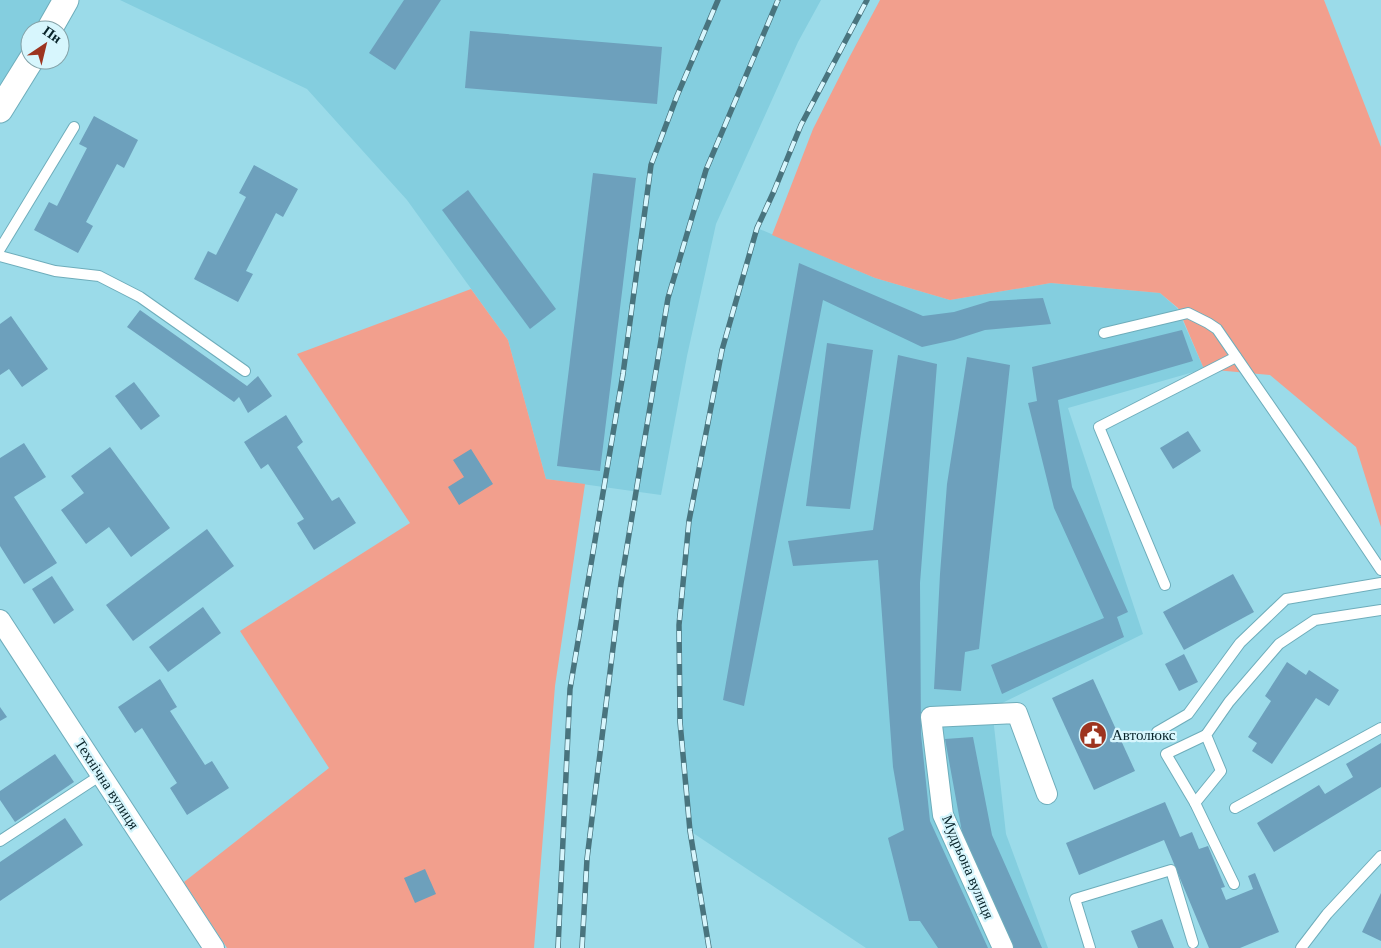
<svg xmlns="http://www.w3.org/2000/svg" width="1381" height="948" viewBox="0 0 1381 948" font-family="Georgia,serif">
  <rect width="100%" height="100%" fill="#9bdbe9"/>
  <g fill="#84cedf">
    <path d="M0,0H66L49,30H30V60L0,110Z"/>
    <path d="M120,0H821L798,42L716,224L687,356L661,495L546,479L508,340L407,200L307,89Z"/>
    <path d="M757,228L875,278L950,300L1051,283L1160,293L1177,308L1204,369L1068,408L1143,634L992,708L1006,834L1048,948H866L690,831L680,722L679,625L689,521L722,350Z"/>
  </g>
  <g fill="#f29f8d">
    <path d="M880,0H1324L1381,147V527L1356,447L1270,375L1204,369L1178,308L1160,293L1051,283L950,300L875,278L772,235L813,129L850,56Z"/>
    <path d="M471,289L508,340L546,479L585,484L555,686L534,948H227L184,882L329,768L240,631L410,523L297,354Z"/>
  </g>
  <g fill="#6da0bc">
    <path d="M404,0H441L395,70L369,53Z"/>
    <path d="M470,31L662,47L657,104L465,88Z"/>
    <path d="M94,116L138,140L124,168L117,164L86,222L93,226L78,253L34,230L49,202L57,206L87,148L79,144Z"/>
    <path d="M254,165L298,189L283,217L276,213L246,271L253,274L238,302L194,279L208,251L216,255L246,197L239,193Z"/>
    <path d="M593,173L636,178L600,471L557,466Z"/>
    <path d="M468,190L556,309L530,329L442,210Z"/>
    <path d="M799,263L923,316L954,312L990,301L1043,298L1051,324L985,330L954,340L922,347L823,300L744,706L723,700Z"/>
    <path d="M140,310L247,386L258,376L272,396L248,413L239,397L234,402L127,327Z"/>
    <path d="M11,316L48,369L22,387L9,369L0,375V324Z"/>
    <path d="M1182,330L1193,361L1058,400L1072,487L1128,612L1117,617L1124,637L1002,694L991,665L1104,618L1054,508L1028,403L1037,401L1032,367Z"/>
    <path d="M827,343L873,350L850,509L806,506Z"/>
    <path d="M898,355L937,364L920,583L921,734L930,821L988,948H938L920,921H909L888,838L904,830L893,767L878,560L793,566L788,541L873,530Z"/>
    <path d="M967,357L1010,365L979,649L965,652L961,691L934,689L940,574L947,484Z"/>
    <path d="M134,382L160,416L141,430L115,396Z"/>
    <path d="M286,415L303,442L297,447L332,501L339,497L356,523L314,550L297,523L304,519L268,464L261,469L244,442Z"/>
    <path d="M1188,431L1201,451L1173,469L1160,448Z"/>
    <path d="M24,443L46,477L14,497L57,563L24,584L0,546V458Z"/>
    <path d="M110,447L170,528L131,557L109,527L86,544L61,510L84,493L71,476Z"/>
    <path d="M471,449L493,484L459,505L448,487L464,477L453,460Z"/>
    <path d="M207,529L234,566L133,641L106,605Z"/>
    <path d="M1233,574L1254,612L1184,650L1163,612Z"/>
    <path d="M52,576L74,610L54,624L32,589Z"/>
    <path d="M203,607L221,633L168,672L149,647Z"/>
    <path d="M1184,654L1198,682L1179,691L1165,664Z"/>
    <path d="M1287,662L1306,675L1309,670L1339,690L1329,706L1316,698L1272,764L1252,751L1257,743L1248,737L1271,701L1265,696Z"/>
    <path d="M160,679L177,707L170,711L205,765L212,761L229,788L187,815L170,788L177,783L142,728L135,733L118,707Z"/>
    <path d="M1093,679L1135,771L1094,790L1052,698Z"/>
    <path d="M0,707L7,717L0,721Z"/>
    <path d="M973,737L992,835L1042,948H1013L962,832L945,739Z"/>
    <path d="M1381,743V787L1274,852L1257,823L1319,785L1325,794L1353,777L1346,764Z"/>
    <path d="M55,754L74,782L15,822L0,800V791Z"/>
    <path d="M1165,802L1180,837L1192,832L1199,849L1208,846L1225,887L1221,888L1226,900L1253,889L1248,876L1255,873L1279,932L1240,948H1209L1164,840L1079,875L1066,843Z"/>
    <path d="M65,818L83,845L0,901V862Z"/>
    <path d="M425,869L436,894L415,903L404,878Z"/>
    <path d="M1381,893V941L1362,932Z"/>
    <path d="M1162,919L1174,948H1138L1131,931Z"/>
  </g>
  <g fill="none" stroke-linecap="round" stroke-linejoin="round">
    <g stroke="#6eadbb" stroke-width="12">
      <g id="service">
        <path d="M0,249L74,127"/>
        <path d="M0,256L55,271L99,276L140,297L245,371"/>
        <path d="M1104,333L1188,313L1208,323L1217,329L1308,461L1381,570"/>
        <path d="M1165,585L1099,427L1236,357"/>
        <path d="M1157,732L1188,714L1240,643L1286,599L1381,583"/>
        <path d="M1195,803L1166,754L1206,735"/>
        <path d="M1235,808L1381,728"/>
        <path d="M0,841L101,775"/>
        <path d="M1234,884L1195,803L1221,771L1206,735L1229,702L1279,644L1315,620L1381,610"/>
        <path d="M1090,948L1075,899L1171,870L1193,943"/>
        <path d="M1301,948L1327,914L1381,856"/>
      </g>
    </g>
    <g stroke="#6eadbb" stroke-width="22">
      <g id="minor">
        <path d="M0,620L214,948"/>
        <path d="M1003,948L943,815L931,717L1017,713L1047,794"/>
      </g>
    </g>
    <g stroke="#6eadbb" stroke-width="27">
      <g id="tertiary">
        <path d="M49,30L66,0"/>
        <path d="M0,110L31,60"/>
      </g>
    </g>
    <use href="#service" stroke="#fff" stroke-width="10"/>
    <use href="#minor" stroke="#fff" stroke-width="20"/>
    <use href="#tertiary" stroke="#fff" stroke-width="25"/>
    <g stroke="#49747e" stroke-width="5.5">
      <g id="rail">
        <path d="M558,948L570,689L623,374L651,165L677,96L718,0"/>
        <path d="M582,948L587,859L621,583L668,298L706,170L778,0"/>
        <path d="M709,948L690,831L680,722L679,625L689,521L722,350L757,228L774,191L801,125L867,0"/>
      </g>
    </g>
    <use href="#rail" stroke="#d7f6fd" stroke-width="4" stroke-dasharray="11" stroke-linecap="butt"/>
  </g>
  <defs>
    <g id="civic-disc" transform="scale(1.4375)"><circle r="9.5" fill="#9d341f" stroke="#d7f6fd"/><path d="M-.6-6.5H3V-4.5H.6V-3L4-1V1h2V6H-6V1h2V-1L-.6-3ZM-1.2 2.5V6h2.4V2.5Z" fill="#fff"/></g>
  </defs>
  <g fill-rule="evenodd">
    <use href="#civic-disc" x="1093" y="735"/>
  </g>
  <g text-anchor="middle" stroke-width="4.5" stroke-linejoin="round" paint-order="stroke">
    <g font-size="15" fill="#082329" stroke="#d7f6fd" text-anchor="start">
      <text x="1112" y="740">Автолюкс</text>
    </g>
    <g font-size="15" fill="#082329" stroke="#d7f6fd">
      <text transform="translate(107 784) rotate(57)" y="5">Технічна вулиця</text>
      <text transform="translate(968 867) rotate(67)" y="5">Мудрьона вулиця</text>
    </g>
  </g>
  <g transform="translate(45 45) rotate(35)"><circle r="24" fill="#d7f6fd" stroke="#84a2a8"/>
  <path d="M0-4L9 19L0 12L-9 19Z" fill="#9d341f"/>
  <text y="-8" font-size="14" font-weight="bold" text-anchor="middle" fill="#082329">Пн</text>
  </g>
</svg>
